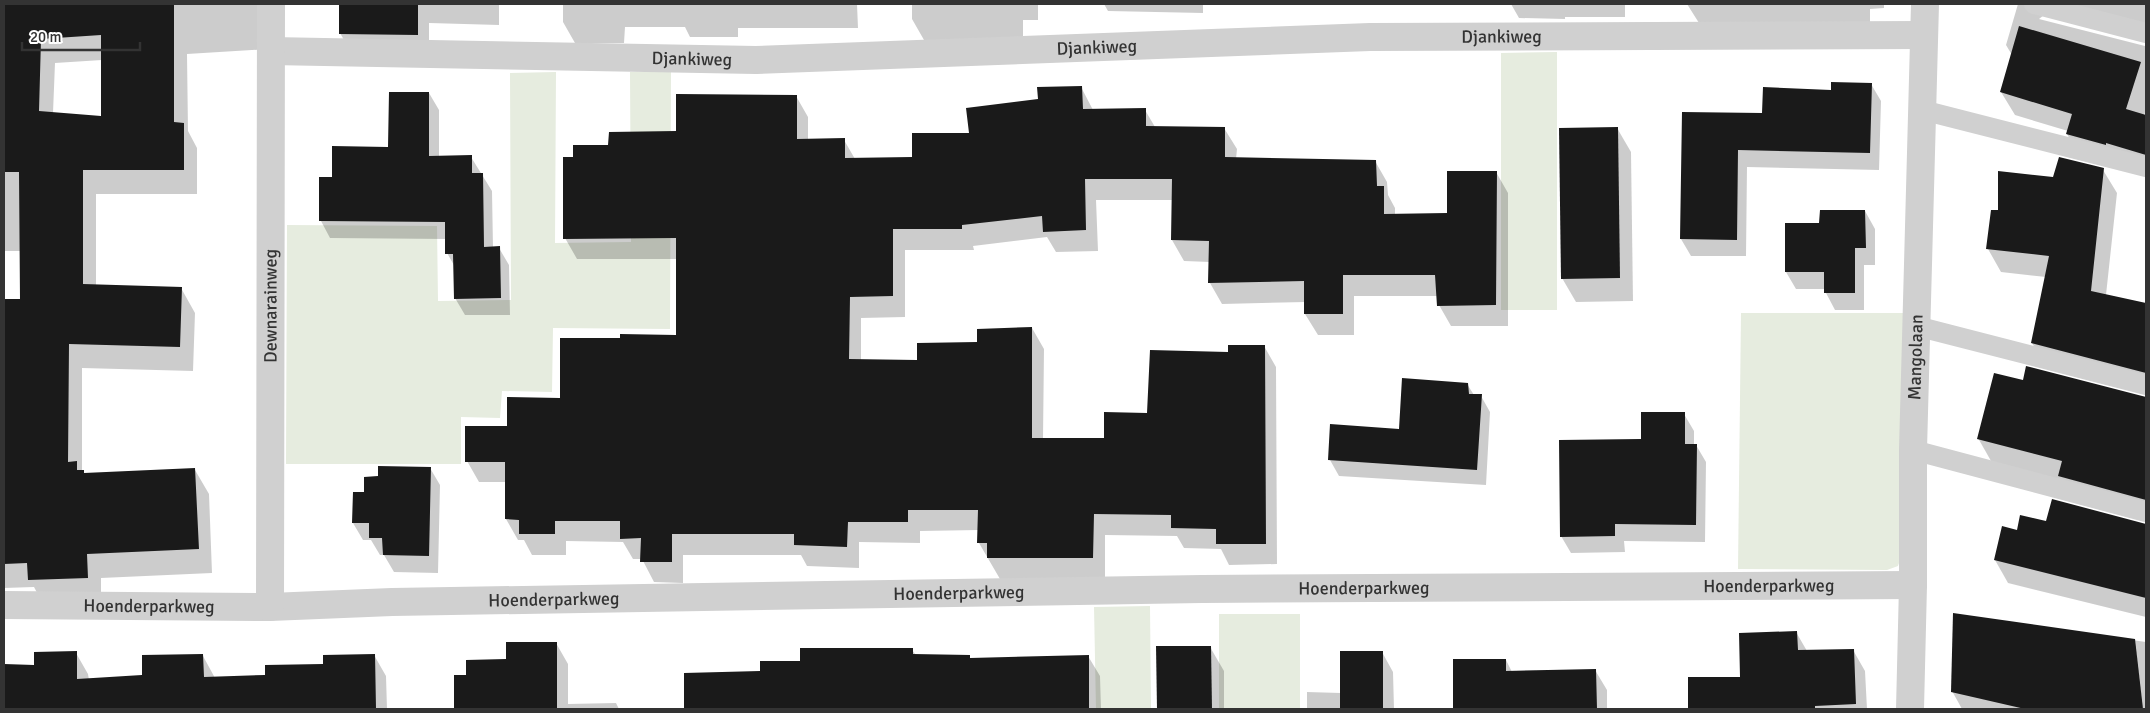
<svg xmlns="http://www.w3.org/2000/svg" width="2150" height="713" viewBox="0 0 2150 713" font-family="Signika,sans-serif">
  <rect width="100%" height="100%" fill="#fff"/>
  <g fill="#e6ecdf">
    <path d="M1557,52V310H1501V53Z"/>
    <path d="M671,71L670,329L553,328L552,392L502,391L500,418L461,417V464H286L287,225L437,226L438,301L511,300L510,73L556,72L555,243L631,242L630,72Z"/>
    <path d="M1741,313H1906L1901,557L1898,566L1887,570L1738,569Z"/>
    <path d="M1150,606L1151,709H1096L1094,607Z"/>
    <rect x="1219" y="614" width="81" height="95"/>
  </g>
  <g fill="#0003" fill-rule="evenodd">
    <path d="M4,4H266L269,49L187,54L188,131L197,148V194H96V286L181,288L195,313L193,371L82,368V471L86,474L195,470L209,494L212,573L101,578V602L43,604L34,587L4,588V300H21V251H4ZM102,60V117L53,113L55,63Z"/>
    <path d="M340,4H499V25L429,23V55L352,54L340,33Z"/>
    <path d="M563,4H857L858,28H738V37H690L685,27H625L624,43H575L563,22Z"/>
    <path d="M912,4H1038V20H1023V42L924,40L912,19Z"/>
    <path d="M1104,4H1215H1203V13L1108,11Z"/>
    <path d="M1511,4H1625V17H1565V19L1519,18Z"/>
    <path d="M1687,4H1884V8L1870,9V26L1699,23Z"/>
    <path d="M2018,4H2146V40L2044,15L2039,19L2145,46L2146,109L2144,116H2146V173L2080,157L2067,134L2068,131L2015,115L2001,92L2012,55L2006,45Z"/>
    <path d="M1871,84L1881,101L1879,170L1747,167L1746,256H1691L1681,239L1683,113L1763,114L1832,91Z"/>
    <path d="M1081,87L1093,110H1145L1155,127L1224,128L1237,149L1236,159L1375,161L1387,182L1388,195L1395,208V215L1448,214L1496,172L1508,193V326H1451L1439,305L1438,296H1354V335H1318L1305,314L1306,302L1222,304L1210,283V262L1184,261L1172,240L1173,200H1096L1098,251L1056,252L1047,237L973,246L974,250H905V317L861,318V360L918,361L1032,328L1044,349L1043,439H1105L1148,414L1229,354L1264,346L1276,367L1277,564L1229,565L1221,549L1184,548L1177,536L1105,535V579H1000L979,543V530L920,531V543L859,542V568L807,566L801,555H683V583L654,582L642,559H633L623,542L566,541V555H532L524,540H518L506,519V482H479L467,461L508,427L561,399L621,339L677,336V259H577L565,238L574,158L609,146L677,132L796,96L808,117V140H844L855,159L913,158L970,134L1039,101Z"/>
    <path d="M429,93L439,110V157H471L492,191L493,248H499L509,265L510,315H465L455,298V267L447,253L446,239L330,238L321,221L320,178H333L389,148Z"/>
    <path d="M1617,128L1631,152L1633,301L1576,302L1562,278Z"/>
    <path d="M2103,170L2117,193L2106,295L2146,304V392L2046,367L2032,343L2046,277L2001,272L1988,249L1999,211L2054,178Z"/>
    <path d="M1865,211L1875,229V265H1864V310H1835L1826,293L1825,289H1796L1786,272L1820,225Z"/>
    <path d="M2024,382L2146,397V518L1991,461L1978,438Z"/>
    <path d="M1467,384L1474,395L1481,396L1490,412L1486,485L1339,476L1330,460L1400,430Z"/>
    <path d="M1684,414L1694,431V445H1696L1706,462L1705,542L1624,541L1625,552L1571,553L1561,536Z"/>
    <path d="M430,468L440,485L438,573L394,572L384,555H380L371,540H363L353,523L365,493L379,478Z"/>
    <path d="M2047,523L2146,524V617L2008,583L1995,560L2018,531Z"/>
    <path d="M1955,615L2146,642V709H1962L1952,691Z"/>
    <path d="M1796,632L1807,651L1853,650L1865,671L1867,709H1689V678H1741Z"/>
    <path d="M556,643L568,664V704L616,703L619,709H445H455L467,676Z"/>
    <path d="M1158,647H1210L1224,671V709H1158Z"/>
    <path d="M912,650L916,655L969,656L971,659L1088,656L1100,676L1101,709H685V674L761,673L801,662Z"/>
    <path d="M1382,652L1393,672L1394,709H1307V692L1341,693Z"/>
    <path d="M76,653L88,674L89,680L143,676L203,656L215,678L266,677L374,655L386,676L387,709H4V666H35Z"/>
    <path d="M1506,660L1512,672L1595,670L1607,690V709H1454V661Z"/>
  </g>
  <g fill="#1a1a1a" fill-rule="evenodd">
    <path d="M4,4H174V122L184,123V170H83V284L182,287L180,347L69,344L68,462L77,461V470H84V473L195,468L199,549L87,554L88,578L28,580L27,563L4,564V299H20L19,172H4ZM101,35V116L39,111L41,39Z"/>
    <path d="M339,4H418V35L339,34Z"/>
    <path d="M2019,26L2141,62L2126,109L2146,115V155L2106,143V145L2066,134L2072,114L2000,92Z"/>
    <path d="M1831,82L1872,83L1870,153L1738,150L1737,240L1680,239L1682,112L1762,113L1763,87L1831,90Z"/>
    <path d="M1082,86L1083,109L1146,108V126L1225,127V157L1376,160L1377,186H1384V214L1447,213V171H1497L1496,305L1437,306L1435,275H1343V314H1304V281L1208,283L1209,241L1171,240L1172,179H1085L1086,230L1043,232L1042,216L962,225V229H893V296L850,297L849,359L917,360V343L977,342V329L1032,327V438H1104V412L1147,413L1150,350L1228,352V345H1265L1266,544H1216V529L1171,528V515L1094,514L1093,558H987V543H977L978,510H908V522H848L847,547L794,545V534H672V562H640L641,538L620,539V521H555V534H519V520L505,519V462H465V426H507V397L560,398V338H620V334L676,335V238L563,239V157H573V145H608L609,132L676,131V94L797,95V139L845,138V158L912,157V133H969L966,108L1038,99L1037,87Z"/>
    <path d="M389,92H429V156L472,155V173H483L484,247L500,246L501,298L454,299L453,254H445V222L319,221V177H332V146L388,147Z"/>
    <path d="M1618,127L1620,278L1561,279L1559,128Z"/>
    <path d="M2059,157L2104,168L2091,291L2146,303V373L2031,343L2049,256L1986,249L1991,210H1998V171L2053,177Z"/>
    <path d="M1820,210H1865L1866,248H1855V293H1824V272H1785V223H1819Z"/>
    <path d="M2026,366L2146,397V500L2058,476L2062,461L1977,439L1994,373L2023,380Z"/>
    <path d="M1402,378L1468,383L1469,394H1482L1477,470L1328,460L1330,424L1399,429Z"/>
    <path d="M1641,412H1685V444H1697L1696,525L1615,524V536L1560,537L1559,440L1641,439Z"/>
    <path d="M378,466L431,467L429,556L383,555L382,538H369V523H352L353,492H364V477L378,476Z"/>
    <path d="M2052,499L2146,524V598L1994,560L2002,526L2017,530L2020,515L2046,521Z"/>
    <path d="M1953,613L2135,639L2143,709H2025L1951,692Z"/>
    <path d="M1797,631L1798,650L1854,649L1856,704L1815,706V709H1688V677H1740L1739,633Z"/>
    <path d="M506,642H557V709H454V675H466V660L506,659Z"/>
    <path d="M1156,646H1211L1212,709H1157Z"/>
    <path d="M800,648H913V654L970,655V658L1089,655V709H684V673L760,671V661H800Z"/>
    <path d="M77,651V679L142,675V655L203,654L204,677L265,675V665L323,664V655L375,654L376,709H4V664L34,665V652Z"/>
    <rect x="1340" y="651" width="43" height="58"/>
    <path d="M1453,659H1506V671L1596,669L1597,709H1453Z"/>
  </g>
  <g fill="none" stroke-linecap="round" stroke-linejoin="round">
    <g stroke="#d0d0d0" stroke-width="20">
      <path d="M2034,4L2146,33"/>
      <path d="M1922,110L2146,167"/>
      <path d="M1916,326L2146,385"/>
      <path d="M1913,450L2146,512"/>
    </g>
    <g stroke="#d0d0d0" stroke-width="28">
      <path id="s1" d="M271,51L756,60L1370,37L1924,35"/>
      <path id="s2" d="M4,605L270,607L392,602L1202,589L1913,585"/>
      <path id="s3" d="M270,607L271,4"/>
      <path id="s4" d="M1910,709L1913,585V450L1925,4"/>
    </g>
  </g>
  <g text-anchor="middle" stroke-width="5" stroke-linejoin="round" paint-order="stroke">
    <g font-size="18" fill="#333" stroke="#fff">
      <text dy="6" stroke="none"><textPath href="#s1" startOffset="1231">Djankiweg</textPath></text>
      <text dy="6" stroke="none"><textPath href="#s1" startOffset="826">Djankiweg</textPath></text>
      <text dy="6" stroke="none"><textPath href="#s1" startOffset="421">Djankiweg</textPath></text>
      <text dy="6" stroke="none"><textPath href="#s3" startOffset="301">Dewnarainweg</textPath></text>
      <text dy="6" stroke="none"><textPath href="#s4" startOffset="352">Mangolaan</textPath></text>
      <text dy="6" stroke="none"><textPath href="#s2" startOffset="1765">Hoenderparkweg</textPath></text>
      <text dy="6" stroke="none"><textPath href="#s2" startOffset="1360">Hoenderparkweg</textPath></text>
      <text dy="6" stroke="none"><textPath href="#s2" startOffset="955">Hoenderparkweg</textPath></text>
      <text dy="6" stroke="none"><textPath href="#s2" startOffset="550">Hoenderparkweg</textPath></text>
      <text dy="6" stroke="none"><textPath href="#s2" startOffset="145">Hoenderparkweg</textPath></text>
    </g>
  </g>
  <rect width="2150" height="713" fill="none" stroke="#333333" stroke-width="10"/>
  <path d="M22 42v8h118v-8" fill="none" stroke="#333333" stroke-width="2.5"/>
  <text x="30" y="42" font-size="15" fill="#333333" stroke="#ffffff" stroke-width="4" paint-order="stroke">20 m</text>
</svg>
